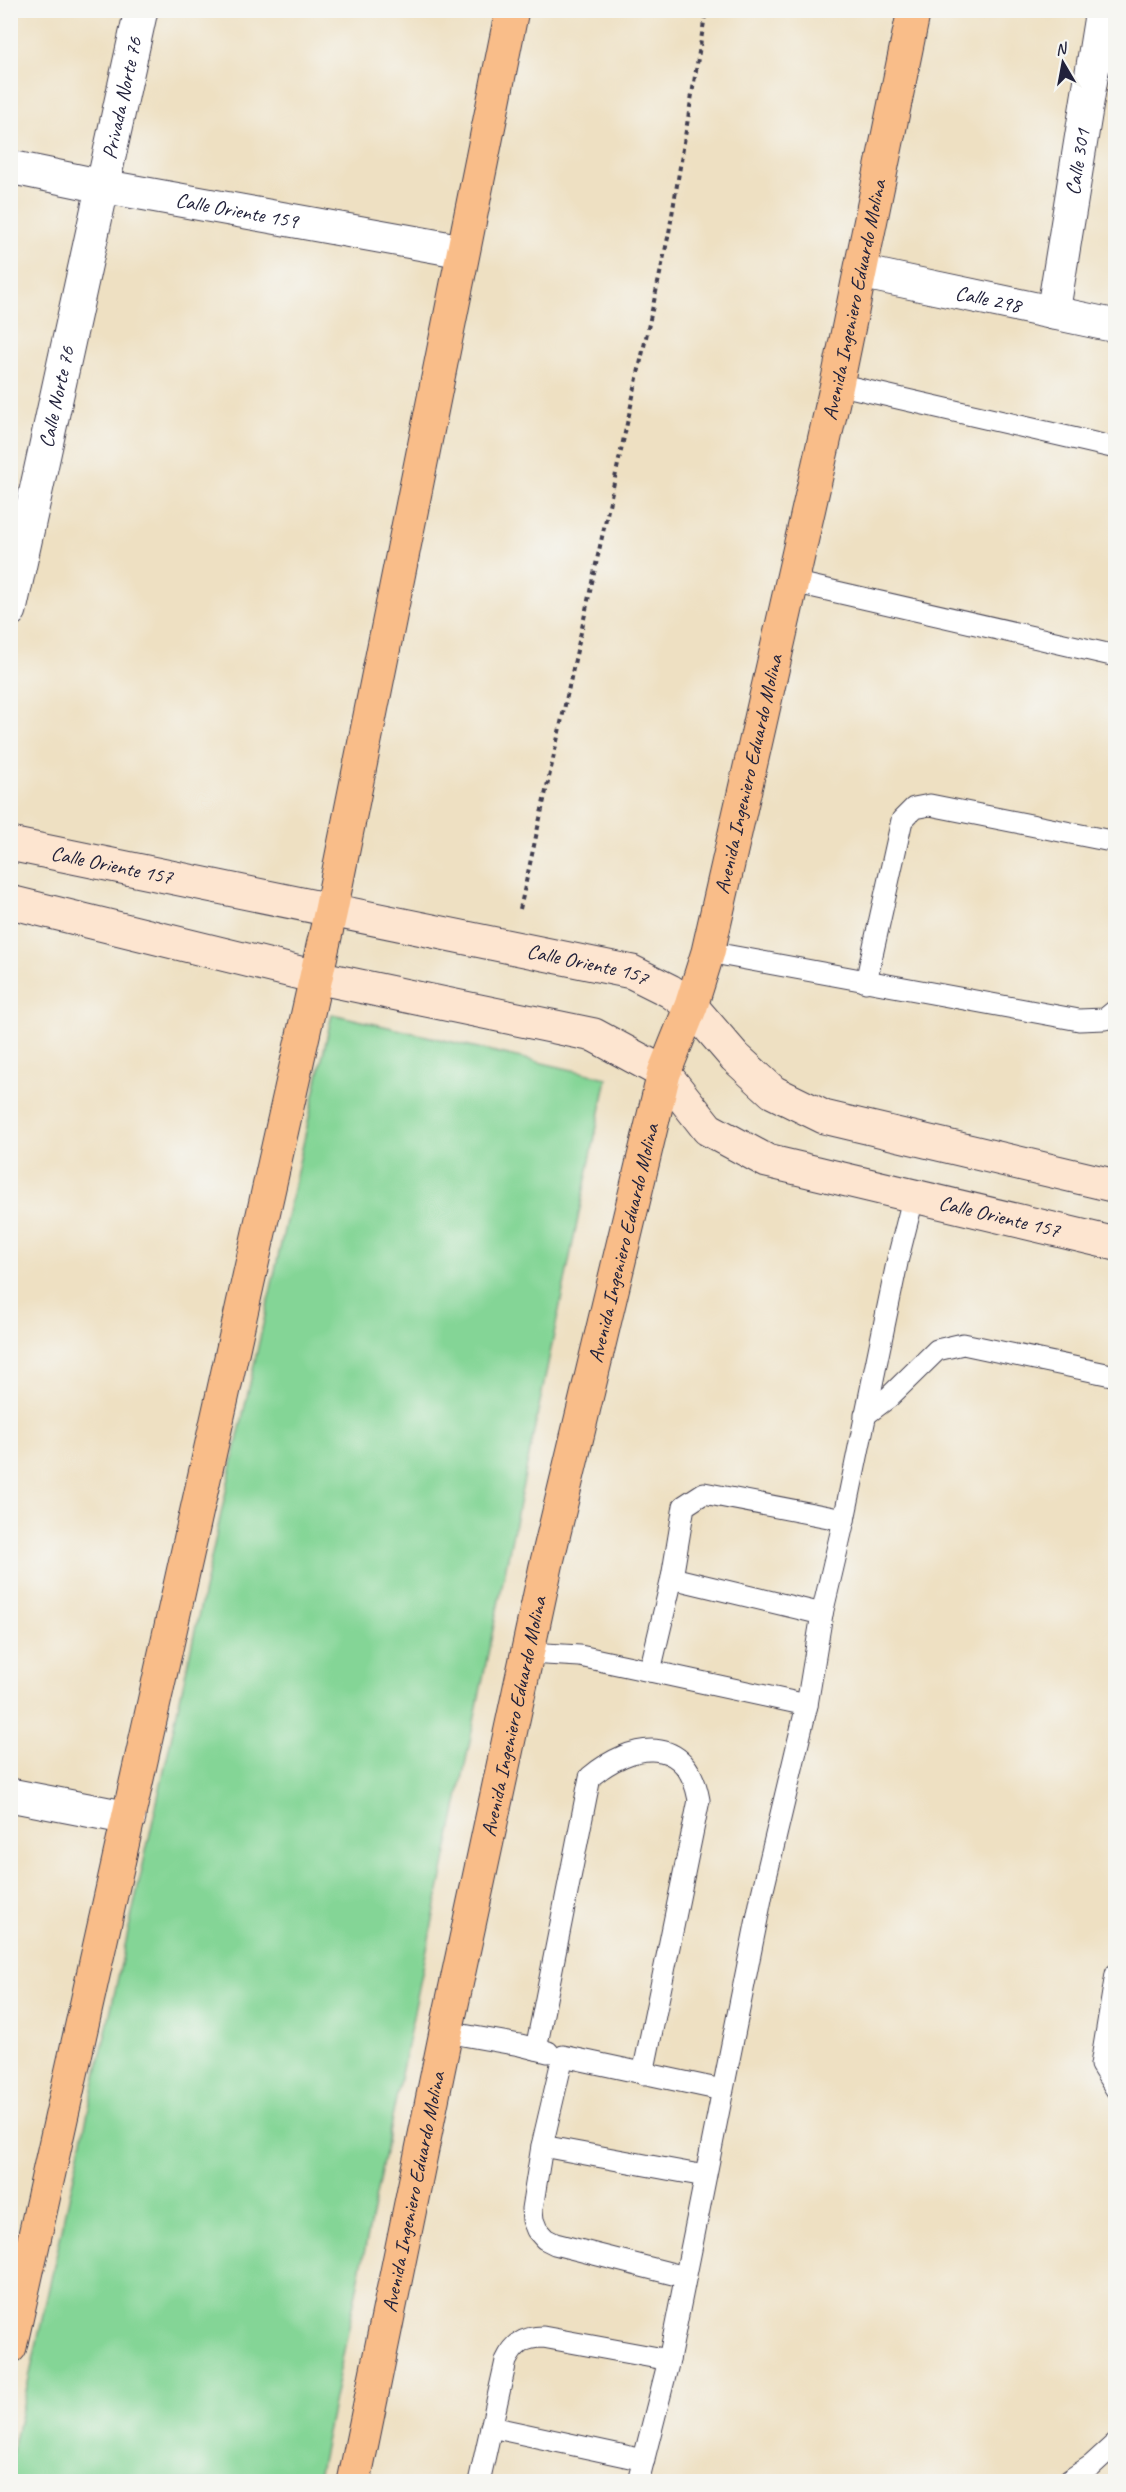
<svg xmlns="http://www.w3.org/2000/svg" width="1126" height="2492" viewBox="0 0 1126 2492" font-family="Caveat,sans-serif">
  <rect width="100%" height="100%" fill="#f6f6f2"/>
  <filter id="ink" filterUnits="userSpaceOnUse"><feTurbulence type="fractalNoise" baseFrequency=".0167" numOctaves="2"/><feDisplacementMap in="SourceGraphic" scale="12" xChannelSelector="R" yChannelSelector="G"/><feConvolveMatrix kernelMatrix="1 2 1 2 8 2 1 2 1" color-interpolation-filters="sRGB"/></filter>
  <filter id="wash" filterUnits="userSpaceOnUse"><feTurbulence type="fractalNoise" baseFrequency=".008" numOctaves="4" result="noise"/><feDisplacementMap in="SourceGraphic" scale="24" xChannelSelector="R" yChannelSelector="G"/><feGaussianBlur stdDeviation="1.35" result="paint"/><feColorMatrix in="noise" values="0 0 0 0 0 0 0 0 0 0 0 0 0 0 0 0 0 1.4 0 .05"/><feComposite in="paint" operator="in"/></filter>
  <g filter="url(#wash)">
    <rect width="100%" height="100%" fill="#eee0c2"/>
    <path fill="#84d596" stroke="#537c68" stroke-width="1.5" d="M332,1014L607,1078L317,2481H11V2459Z"/>
  </g>
  <g filter="url(#ink)">
    <g fill="none" stroke-linecap="round" stroke-linejoin="round">
      <g stroke="#413e4f" stroke-width="23">
        <g id="lane">
          <path d="M837,384L1116,448"/>
          <path d="M793,582L1116,656"/>
          <path d="M708,952L1079,1020L1105,1019L1116,1010"/>
          <path d="M866,982L902,820L914,808L930,805L1116,842"/>
          <path d="M865,1415L889,1397L937,1350L963,1344L1116,1376"/>
          <path d="M672,1578L822,1614"/>
          <path d="M528,1653L580,1656L650,1671"/>
          <path d="M807,1705L650,1671L672,1578L684,1506L704,1493L844,1520"/>
          <path d="M1116,1974L1101,2065L1116,2089"/>
          <path d="M446,2032L520,2045L548,2052"/>
          <path d="M536,2049L590,1777C632,1742 687,1733 699,1800L643,2074"/>
          <path d="M542,2146L705,2176"/>
          <path d="M685,2277L555,2244L545,2239L537,2230L533,2220L532,2209L542,2146L563,2056L722,2090"/>
          <path d="M491,2427L644,2460"/>
          <path d="M479,2482L506,2361C514,2344 524,2337 543,2337L669,2360"/>
          <path d="M638,2482L669,2360L762,1894L807,1705L822,1614L844,1520L898,1258L914,1195"/>
          <path d="M1067,2482L1092,2465L1116,2443"/>
        </g>
      </g>
      <g stroke="#413e4f" stroke-width="35">
        <g id="street">
          <path id="s1" d="M10,167L102,186L462,251"/>
          <path id="s2" d="M861,272L1116,326"/>
          <path id="s3" d="M1053,313L1102,10"/>
          <path id="s4" d="M10,610L141,10"/>
          <path d="M10,1795L129,1818"/>
        </g>
      </g>
      <g stroke="#413e4f" stroke-width="35">
        <g id="secondary">
          <path id="s5" d="M10,844L632,972L670,991L691,1006L735,1057L773,1092L824,1117L1116,1186"/>
          <path id="s6" d="M10,902L316,977L594,1035L664,1073L708,1129L767,1161L1116,1244"/>
        </g>
      </g>
      <g stroke="#413e4f" stroke-width="35">
        <g id="primary">
          <path d="M10,2347L331,910L512,10"/>
          <path id="s7" d="M354,2482L446,2032L546,1566L664,1073L691,1006L708,952L837,384L914,10"/>
        </g>
      </g>
      <path stroke="#413e4f" stroke-width="4" stroke-dasharray="4.5 4.5" stroke-linecap="butt" d="M520,909L669,233L706,10"/>
      <use href="#lane" stroke="#fff" stroke-width="21"/>
      <use href="#street" stroke="#fff" stroke-width="33"/>
      <use href="#secondary" stroke="#fde5d0" stroke-width="33"/>
      <use href="#primary" stroke="#f9bd89" stroke-width="33"/>
    </g>
  </g>
  <g text-anchor="middle" stroke-width="4.5" stroke-linejoin="round" paint-order="stroke">
    <g font-size="21" fill="#22223b" stroke="#f6f6f2">
      <text dy="7" stroke="none"><textPath href="#s4" startOffset="524">Privada Norte 76</textPath></text>
      <text dy="7" stroke="none"><textPath href="#s3" startOffset="153">Calle 301</textPath></text>
      <text dy="7" stroke="none"><textPath href="#s1" startOffset="231">Calle Oriente 159</textPath></text>
      <text dy="7" stroke="none"><textPath href="#s7" startOffset="2240">Avenida Ingeniero Eduardo Molina</textPath></text>
      <text dy="7" stroke="none"><textPath href="#s2" startOffset="130">Calle 298</textPath></text>
      <text dy="7" stroke="none"><textPath href="#s4" startOffset="218">Calle Norte 76</textPath></text>
      <text dy="7" stroke="none"><textPath href="#s7" startOffset="1754">Avenida Ingeniero Eduardo Molina</textPath></text>
      <text dy="7" stroke="none"><textPath href="#s5" startOffset="104">Calle Oriente 157</textPath></text>
      <text dy="7" stroke="none"><textPath href="#s5" startOffset="590">Calle Oriente 157</textPath></text>
      <text dy="7" stroke="none"><textPath href="#s6" startOffset="1056">Calle Oriente 157</textPath></text>
      <text dy="7" stroke="none"><textPath href="#s7" startOffset="1268">Avenida Ingeniero Eduardo Molina</textPath></text>
      <text dy="7" stroke="none"><textPath href="#s7" startOffset="782">Avenida Ingeniero Eduardo Molina</textPath></text>
      <text dy="7" stroke="none"><textPath href="#s7" startOffset="296">Avenida Ingeniero Eduardo Molina</textPath></text>
    </g>
  </g>
  <rect width="1126" height="2492" fill="none" stroke="#f6f6f2" stroke-width="36"/>
  <g transform="translate(1063 63) rotate(350)" stroke="#f6f6f2" stroke-width="4.5" paint-order="stroke">
  <path d="M0-4.5L10 22L0 15L-10 22Z" fill="#22223b"/>
  <text y="-9" font-size="16" font-weight="bold" text-anchor="middle" fill="#22223b">N</text>
  </g>
</svg>
